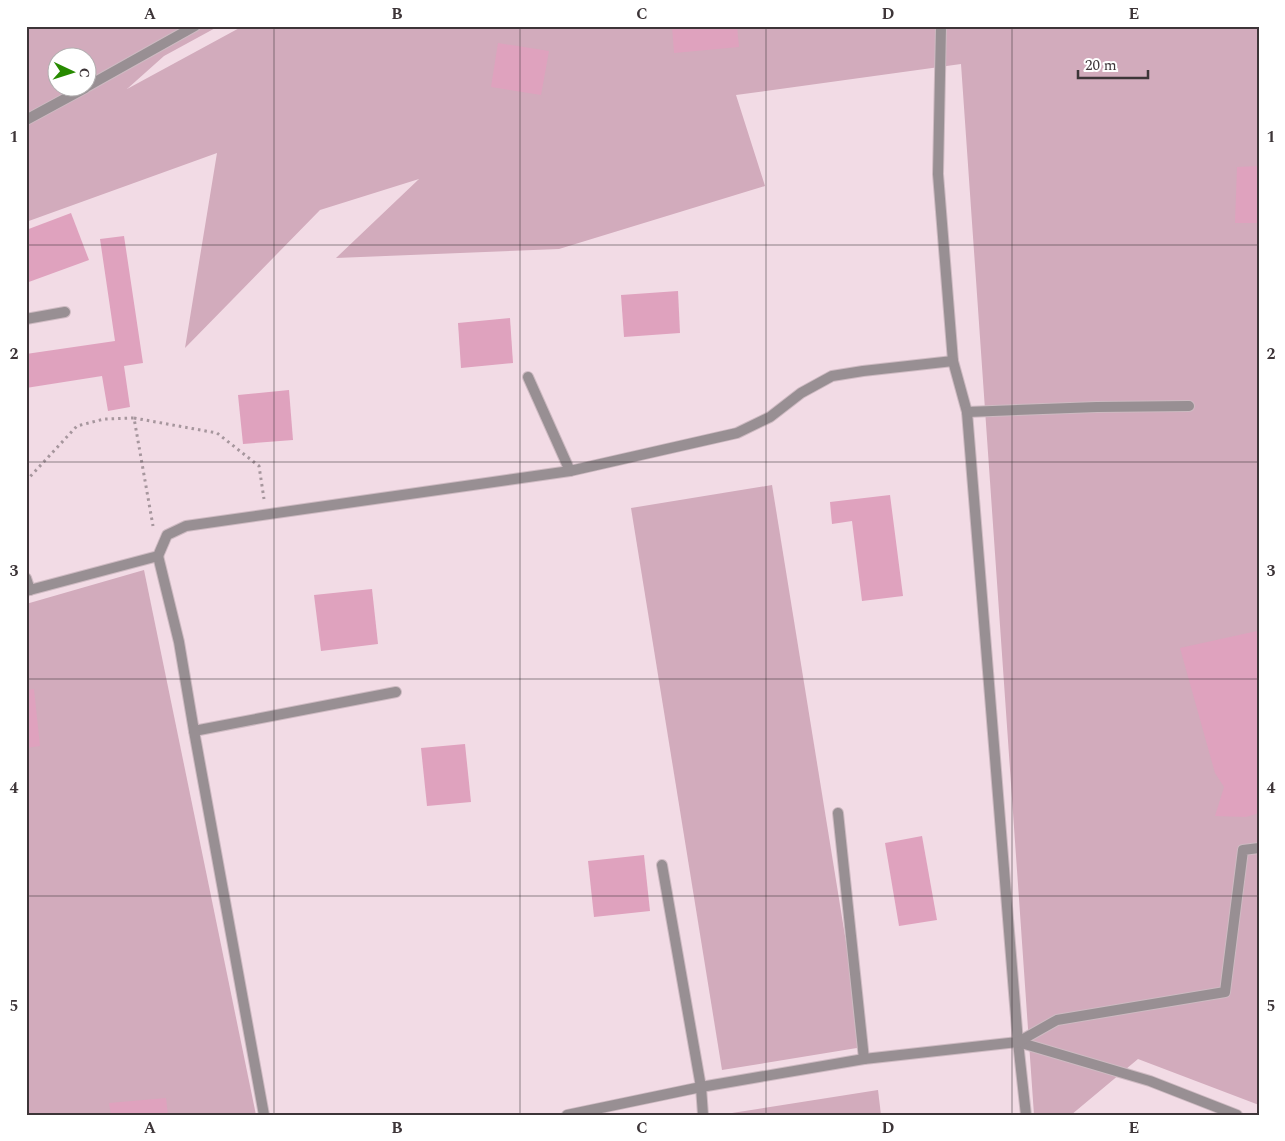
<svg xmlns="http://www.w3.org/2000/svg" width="1285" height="1141" viewBox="0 0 1285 1141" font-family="Spectral,serif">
  <rect width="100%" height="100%" fill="#f2dbe5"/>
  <g fill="#d2abbc" fill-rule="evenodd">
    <path d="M26,26H219L164,56L127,89L243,26H1259V1105L1138,1059L1071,1115H1034L961,64L736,95L765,186L559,249L336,258L419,179L320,210L185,348L217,153L26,222ZM58,58H88V88H58Z"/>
    <path d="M772,485L863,1047L722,1070L631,508Z"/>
    <path d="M144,570L256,1115H26V604Z"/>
    <path d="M878,1090L881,1115H732V1113Z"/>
  </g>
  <g fill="#dfa2be">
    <path d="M672,26H737L739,47L674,53Z"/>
    <path d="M498,43L549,51L541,95L491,87Z"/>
    <path d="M1259,166V223H1235L1237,167Z"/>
    <path d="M71,213L89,260L26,283V230Z"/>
    <path d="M124,236L143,363L124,366L130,407L108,411L102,376L26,388V354L115,341L100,239Z"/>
    <path d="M678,291L680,333L624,337L621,295Z"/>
    <path d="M510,318L513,363L461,368L458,323Z"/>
    <path d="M289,390L293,440L243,444L238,395Z"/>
    <path d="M890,495L903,596L862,601L852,521L832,524L830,502Z"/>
    <path d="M372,589L378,644L321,651L314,595Z"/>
    <path d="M1257,631L1259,637V813L1246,817L1215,816L1224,787L1215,773L1180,648Z"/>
    <path d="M34,689L40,746L26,748V690Z"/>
    <path d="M465,744L471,802L427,806L421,748Z"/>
    <path d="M922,836L937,920L899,926L885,843Z"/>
    <path d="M644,855L650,911L594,917L588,861Z"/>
    <path d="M166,1098L168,1115H111L109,1103Z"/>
  </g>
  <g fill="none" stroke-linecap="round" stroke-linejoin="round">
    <g stroke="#cebac2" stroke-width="12">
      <g id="lane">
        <path d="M941,26L938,174L953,361L967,412L1018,1042L1026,1115"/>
        <path d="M26,319L65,312"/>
        <path d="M528,377L570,471"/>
        <path d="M967,412L1097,407L1189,406"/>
        <path d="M158,556L179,642L194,731L396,692"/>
        <path d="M26,578L30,590"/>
        <path d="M26,591L158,556L167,535L186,526L570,471L737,433L770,417L801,393L832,376L863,371L953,361"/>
        <path d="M194,731L264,1115"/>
        <path d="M838,813L864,1059"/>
        <path d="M662,865L701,1087L703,1115"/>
        <path d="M1018,1042L1150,1081L1237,1115"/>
        <path d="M567,1115L701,1087L864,1059L1018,1042L1057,1020L1225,992L1243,850L1259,848"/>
      </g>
    </g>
    <g stroke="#cebac2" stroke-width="12">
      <g id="street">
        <path d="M88,86L195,26"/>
        <path d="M26,120L85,88"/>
      </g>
    </g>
    <g stroke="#a6969d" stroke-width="3" stroke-dasharray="2.5 4" stroke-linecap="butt">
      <path d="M134,418L217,433L259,466L264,499"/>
      <path d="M26,481L77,426L104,419L134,418L153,526"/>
    </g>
    <use href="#lane" stroke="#988f93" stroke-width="10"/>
    <use href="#street" stroke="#988f93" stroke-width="10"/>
  </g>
  <path fill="none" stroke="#3d3538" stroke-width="1" stroke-opacity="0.55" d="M274,26V1115M520,26V1115M766,26V1115M1012,26V1115M26,245H1259M26,462H1259M26,679H1259M26,896H1259"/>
  <rect width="1285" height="1141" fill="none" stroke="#ffffff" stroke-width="55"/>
  <g transform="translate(72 72) rotate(94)"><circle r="24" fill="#ffffff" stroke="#b1aeaf"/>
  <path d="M0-4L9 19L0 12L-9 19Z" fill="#278a00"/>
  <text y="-8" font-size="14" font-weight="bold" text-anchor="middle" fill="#3d3538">С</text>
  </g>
  <path d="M1078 70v8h70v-8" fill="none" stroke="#3d3538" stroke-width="2.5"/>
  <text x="1085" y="70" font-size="15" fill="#3d3538" stroke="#ffffff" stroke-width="4" paint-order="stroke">20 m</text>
  <rect x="28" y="28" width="1230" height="1086" fill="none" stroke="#3d3538" stroke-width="2"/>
  <g font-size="16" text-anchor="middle" font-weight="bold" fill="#3d3538">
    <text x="150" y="19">A</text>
    <text x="397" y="19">B</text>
    <text x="642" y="19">C</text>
    <text x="888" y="19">D</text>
    <text x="1134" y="19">E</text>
    <text x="14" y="142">1</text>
    <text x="1271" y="142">1</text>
    <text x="14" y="359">2</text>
    <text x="1271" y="359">2</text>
    <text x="14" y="576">3</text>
    <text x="1271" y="576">3</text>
    <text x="14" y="793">4</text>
    <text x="1271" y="793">4</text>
    <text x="14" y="1011">5</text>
    <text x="1271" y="1011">5</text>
    <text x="150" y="1133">A</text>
    <text x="397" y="1133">B</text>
    <text x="642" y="1133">C</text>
    <text x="888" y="1133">D</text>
    <text x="1134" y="1133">E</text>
  </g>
</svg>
